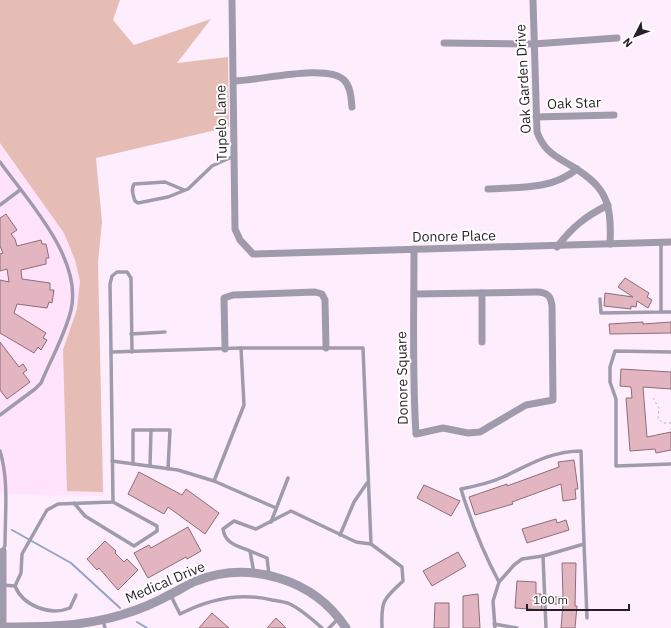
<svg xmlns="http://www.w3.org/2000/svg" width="671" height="628" viewBox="0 0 671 628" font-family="'IBM Plex Sans',sans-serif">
  <rect width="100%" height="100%" fill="#feeefd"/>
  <path fill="#fee3fb" d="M0,128L98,262L104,496L9,494L0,492Z"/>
  <path fill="#e6bdb4" d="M0,0H120L113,20L134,45L211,19L177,63L228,57L229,127L96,158L102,222L98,262L103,492L67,491L63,350L77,309L80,281L75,260L64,233L0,143Z"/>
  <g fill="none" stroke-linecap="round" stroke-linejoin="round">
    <g stroke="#92a3c6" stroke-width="2">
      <path d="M12,530L71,563L120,608"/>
      <path d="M137,622L147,628"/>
    </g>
  </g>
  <g fill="#e2b5c1" stroke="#8e6d76">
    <path d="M6,214L17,230L11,234L15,239L17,246L41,240L42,244H46L49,258H46V264L21,270L22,279L50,283V290H54L52,303L49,302L47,308L17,304L14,313L46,333L43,338L47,340L41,350L38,347L34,353L0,333V280L9,282L7,269L0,271V254L3,253L0,246V218Z"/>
    <path d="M625,278L649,293L647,297L652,300L648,308L637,301L636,307L631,306V309L604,306L605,293L633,297L618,287Z"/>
    <path d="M643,322V324L671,322V333L610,334L609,324Z"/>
    <path d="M0,342L19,367L23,364L27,370L23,373L30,382L7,399L0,390Z"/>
    <path d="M621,369L671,372V389L643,387L647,437L671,432V450L656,453L655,449L630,451L626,398H632L631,387L620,386Z"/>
    <path d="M574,460L578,489H575L576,499L563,501L561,484L512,502L513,504L475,515L469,497L507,484V486L559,467L558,462Z"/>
    <path d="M139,472L182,495L186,489L219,513L205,534L168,507L164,514L128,494Z"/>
    <path d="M424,485L460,501L451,516L417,498Z"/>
    <path d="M556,519L557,523L566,520L569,530L527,543L522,529Z"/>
    <path d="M188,527L201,551L187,559L186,557L148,578L134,553L149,545L151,548Z"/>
    <path d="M105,541L116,551L115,553L124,562L127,559L138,570L118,590L99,568L97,570L87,559Z"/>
    <path d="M458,552L466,566L432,586L423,571Z"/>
    <path d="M562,563H576L575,606H577L575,628H561L563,604H548V597H563Z"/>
    <path d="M517,581L536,582V594H541L542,610L515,608Z"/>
    <path d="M478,594L480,628H463V596Z"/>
    <path d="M435,603H449V628H434Z"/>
    <path d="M212,613L229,628H199Z"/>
    <path d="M276,618L286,628H267Z"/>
  </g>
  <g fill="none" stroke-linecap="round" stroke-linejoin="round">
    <g stroke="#bbadba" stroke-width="1" stroke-dasharray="2 3" stroke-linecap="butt">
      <path d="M653,398L659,408L658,419L664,423H671"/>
      <path d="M671,430V426"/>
    </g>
    <g stroke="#a09bac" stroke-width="3.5">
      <path d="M0,162C28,201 83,259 71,310C65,335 51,359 41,383L35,389L0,415"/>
      <path d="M184,190L165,182L134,184C131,189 133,195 135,201L138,203L168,197L188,189L212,166L234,156"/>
      <path d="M0,205L20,190"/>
      <path d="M600,299L601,313L661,312V243"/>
      <path d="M661,312H671"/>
      <path d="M131,334L165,332"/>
      <path d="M111,352L110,284L112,276L117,272H127L131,278L132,352"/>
      <path d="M671,352L615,351L610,367V382L616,399V466L671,464"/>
      <path d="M0,451C9,480 5,514 5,545L3,551"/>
      <path d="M112,461L178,470L214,481L244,405L241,348"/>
      <path d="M133,464V430H170L168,469"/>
      <path d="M150,466L151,430"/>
      <path d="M214,481L276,508"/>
      <path d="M74,503L85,516L134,546L157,531V526L113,502"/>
      <path d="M271,522L288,478"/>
      <path d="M340,535L354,502L367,483"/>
      <path d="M250,551C238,546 225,544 223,529L234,521L256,529L291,511L356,542L371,544"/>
      <path d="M254,573L250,551L267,558L269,575"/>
      <path d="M499,582C483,552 471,522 461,489C476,486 490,483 503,477C529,465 551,451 581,451L584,544"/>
      <path d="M3,585L15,586L21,573L22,554L47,510L58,504L113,502L111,352L241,348H363L371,544L402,567L403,581C383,600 381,600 382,628"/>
      <path d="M15,586C23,606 50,616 70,608L76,595"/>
      <path d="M171,596L180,614C209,599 240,592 272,600C278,601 285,602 290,604C302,610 312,619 322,628"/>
      <path d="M103,620L105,628"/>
      <path d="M494,624L517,628"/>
      <path d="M329,628L338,619"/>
      <path d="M495,628L493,601L499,582L514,565L522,559L543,556"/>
      <path d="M546,628L543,556L584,544L587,618"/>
    </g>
    <g stroke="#a09bac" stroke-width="7">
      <path d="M232,0L235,229L240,240L253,254L671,242"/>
      <path d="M533,0L537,132C543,148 551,154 565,162C605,185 612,199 610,244"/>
      <path d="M444,43L534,44L617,38"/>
      <path d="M234,81C258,81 327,63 344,80C351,87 351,98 352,107"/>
      <path d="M536,117L614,115"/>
      <path d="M488,189C519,187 552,190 577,169"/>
      <path d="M557,247C572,227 586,216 608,205"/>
      <path d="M482,293V342"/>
      <path d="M414,294L537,292C548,292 551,297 552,306L553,400L526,405L480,432L468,433L443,428L416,434C412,373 414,311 414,249"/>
      <path d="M225,349L224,298L233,295L315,292L322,294L325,300L326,348"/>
      <path d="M3,628V551"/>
    </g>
    <path stroke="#a09bac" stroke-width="9" d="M0,627C41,627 81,627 121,615C138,610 155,603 171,594C179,590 187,585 196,581C250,560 314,579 346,628"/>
  </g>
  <g text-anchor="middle" stroke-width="4" stroke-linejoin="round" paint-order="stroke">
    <g font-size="14" fill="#281e27" stroke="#fff">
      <text transform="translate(523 79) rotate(-93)" y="5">Oak Garden Drive</text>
      <text transform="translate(574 103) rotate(-2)" y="5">Oak Star</text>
      <text transform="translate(221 123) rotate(-91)" y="5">Tupelo Lane</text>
      <text transform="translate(454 236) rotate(-1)" y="5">Donore Place</text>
      <text transform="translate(402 378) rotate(-91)" y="5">Donore Square</text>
      <text transform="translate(165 582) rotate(-23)" y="5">Medical Drive</text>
    </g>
  </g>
  <g transform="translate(635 36) rotate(228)" stroke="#ffffff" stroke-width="3" paint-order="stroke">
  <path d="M0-3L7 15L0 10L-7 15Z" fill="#281e27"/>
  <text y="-6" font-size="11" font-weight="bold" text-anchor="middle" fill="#281e27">N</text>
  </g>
  <path d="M527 604v6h102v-6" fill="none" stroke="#281e27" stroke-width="2"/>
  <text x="533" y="604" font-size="12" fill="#281e27" stroke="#ffffff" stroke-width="3" paint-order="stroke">100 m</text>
</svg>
